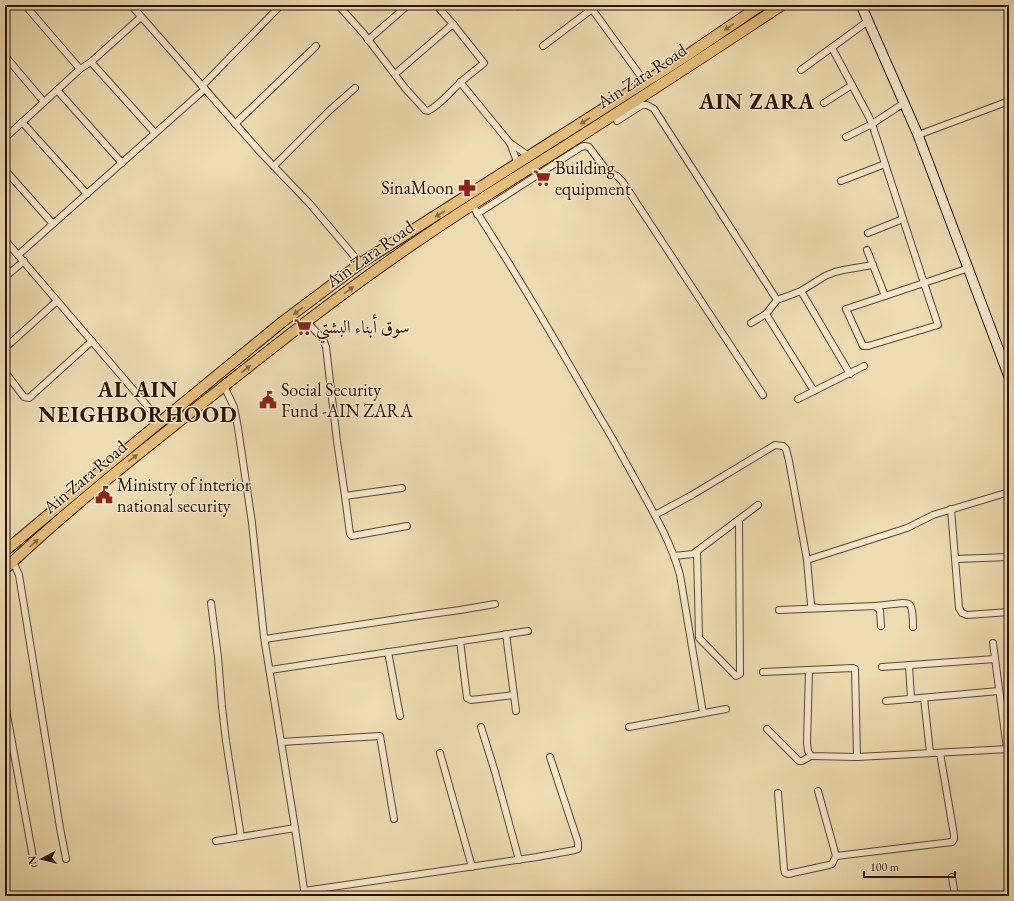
<svg xmlns="http://www.w3.org/2000/svg" width="1014" height="901" viewBox="0 0 1014 901" font-family="'EB Garamond',Amiri,serif">
  <rect width="100%" height="100%" fill="#eddcb0"/>
  <filter id="stains"><feTurbulence type="fractalNoise" baseFrequency=".005" numOctaves="4"/><feColorMatrix values="0 0 0 0 .2 0 0 0 0 .09 0 0 0 0 .02 0 0 0 .5 -.17"/></filter>
  <radialGradient id="worn" r=".72"><stop offset=".6" stop-color="#630" stop-opacity="0"/><stop offset="1" stop-color="#630" stop-opacity=".3"/></radialGradient>
  <g fill="none" stroke-linecap="round" stroke-linejoin="round">
    <g stroke="#5b4432" stroke-width="8">
      <g id="minor">
        <path d="M25,5L80,69"/>
        <path d="M131,5L262,154L310,204L354,256L361,263"/>
        <path d="M338,5L364,34L405,88L425,110L428,111C440,105 449,93 459,84C467,76 476,70 484,63L453,24L395,74"/>
        <path d="M436,5L453,24"/>
        <path d="M513,5C517,7 519,7 522,5"/>
        <path d="M589,5L645,82"/>
        <path d="M368,40L408,5"/>
        <path d="M543,46L592,9"/>
        <path d="M832,48L869,117L872,124L924,283L938,325L868,346H863L846,309L969,268"/>
        <path d="M5,56L44,102"/>
        <path d="M91,62L155,133"/>
        <path d="M801,70L868,21"/>
        <path d="M460,82L510,143L529,156"/>
        <path d="M202,86L281,5"/>
        <path d="M57,90L122,163"/>
        <path d="M824,103L852,85"/>
        <path d="M617,121L642,105H647L654,109L777,300"/>
        <path d="M22,122L87,194"/>
        <path d="M235,124L316,46"/>
        <path d="M918,135L1009,101"/>
        <path d="M846,137L872,124L904,103"/>
        <path d="M5,138L80,69L91,62L141,17"/>
        <path d="M510,143L518,164"/>
        <path d="M274,166L330,110L355,88"/>
        <path d="M5,170L53,224"/>
        <path d="M841,181L885,164"/>
        <path d="M472,205C517,274 558,345 599,416C614,440 627,465 641,490C656,517 672,545 680,575L703,713"/>
        <path d="M477,214L581,147L585,146L589,147L607,171L617,176L622,181L763,395"/>
        <path d="M868,233L903,219"/>
        <path d="M5,240L161,422"/>
        <path d="M867,250L885,296"/>
        <path d="M18,255L205,89"/>
        <path d="M5,277L24,261"/>
        <path d="M801,291L850,374"/>
        <path d="M766,314L814,391"/>
        <path d="M306,321L323,339L326,347L337,441L345,496L350,534L352,536L407,526"/>
        <path d="M751,323L766,314L777,300L801,291L825,276L835,272L843,270L873,265"/>
        <path d="M5,348L57,301"/>
        <path d="M5,372L24,397L29,398L92,341"/>
        <path d="M224,386L234,407L238,428L252,523L264,637L295,828L305,896"/>
        <path d="M798,399L864,366"/>
        <path d="M345,496L402,488"/>
        <path d="M951,509L959,608L962,613L967,615L1009,612"/>
        <path d="M655,515L692,495L775,445L783,446L786,449L789,461L807,560L811,605L812,607L818,608"/>
        <path d="M697,551L699,638L736,676L740,674L739,520"/>
        <path d="M674,556L693,554L758,505"/>
        <path d="M956,559L1009,557"/>
        <path d="M807,560L907,528L933,515L1009,492"/>
        <path d="M13,562L16,568L19,575L60,828L66,859"/>
        <path d="M211,603L218,657L222,707L226,741L241,837"/>
        <path d="M875,606L903,603C906,603 908,603 910,605C913,609 913,622 913,627"/>
        <path d="M779,610L875,606L879,609L880,611L881,626"/>
        <path d="M506,634L516,711"/>
        <path d="M265,639L424,615L460,610L495,604"/>
        <path d="M460,641L467,698L471,700L514,695"/>
        <path d="M993,643L1007,749"/>
        <path d="M388,652L400,716"/>
        <path d="M909,665L911,699"/>
        <path d="M882,667L995,659"/>
        <path d="M270,670L528,631"/>
        <path d="M809,670L807,743L808,751L811,756L857,757L1009,749"/>
        <path d="M763,672L853,668L855,669L857,757"/>
        <path d="M924,698L930,753"/>
        <path d="M886,701L999,691"/>
        <path d="M5,704L34,863"/>
        <path d="M481,727L495,772L519,860"/>
        <path d="M629,727L726,709"/>
        <path d="M767,729L799,761H802L811,756"/>
        <path d="M281,742L380,736L394,819"/>
        <path d="M440,753L472,867"/>
        <path d="M778,793L784,869L785,873L788,874L829,865L832,864L836,856L818,791"/>
        <path d="M216,841L295,828"/>
        <path d="M836,856L952,842L954,839V835L940,753"/>
        <path d="M952,877L955,896"/>
        <path d="M304,891L537,857L575,850L578,849V842L550,757"/>
      </g>
    </g>
    <g stroke="#2a1208" stroke-width="11">
      <path id="secondary" d="M861,5L918,135L1009,377"/>
    </g>
    <g stroke="#2a1208" stroke-width="12">
      <g id="primary">
        <path d="M5,551L103,469L281,323L361,263L686,56L761,5"/>
        <path d="M5,569C68,509 137,455 205,401C277,344 349,287 425,236C469,206 514,178 559,150C634,102 708,54 782,5"/>
      </g>
    </g>
    <use href="#minor" stroke="#f3e8cc" stroke-width="6"/>
    <use href="#secondary" stroke="#f3e8cc" stroke-width="9"/>
    <use href="#primary" stroke="#e6be78" stroke-width="10"/>
  </g>
  <defs><path id="oneway-solid" d="M-6-.8H1V-3.2L6.5 0L1 3.2V.8H-6Z"/></defs>
  <g fill="#886840">
    <use href="#oneway-solid" transform="translate(729 27) rotate(146)"/>
    <use href="#oneway-solid" transform="translate(585 121) rotate(147)"/>
    <use href="#oneway-solid" transform="translate(440 214) rotate(148)"/>
    <use href="#oneway-solid" transform="translate(349 290) rotate(-36)"/>
    <use href="#oneway-solid" transform="translate(298 311) rotate(143)"/>
    <use href="#oneway-solid" transform="translate(246 369) rotate(-38)"/>
    <use href="#oneway-solid" transform="translate(133 458) rotate(-38)"/>
    <use href="#oneway-solid" transform="translate(34 543) rotate(-42)"/>
  </g>
  <defs>
    <g id="supermarket-bare" transform="scale(1.38)"><path d="M-6-5.5h2.5l.6 2H6L4.5 2H-2.5L-4.4-4H-6ZM-1.5 3.2a1.3 1.3 0 1 0 .1 0ZM3 3.2a1.3 1.3 0 1 0 .1 0Z" fill="#8f2418" stroke="#f3e8cc" stroke-width="2.5" paint-order="stroke"/></g>
    <g id="pharmacy-bare" transform="scale(1.38)"><path d="M-2-6h4v4h4v4h-4v4h-4v-4h-4v-4h4Z" fill="#8f2418" stroke="#f3e8cc" stroke-width="2.5" paint-order="stroke"/></g>
    <g id="civic-bare" transform="scale(1.38)"><path d="M-.6-6.5H3V-4.5H.6V-3L4-1V1h2V6H-6V1h2V-1L-.6-3ZM-1.2 2.5V6h2.4V2.5Z" fill="#8f2418" stroke="#f3e8cc" stroke-width="2.5" paint-order="stroke"/></g>
  </defs>
  <g fill-rule="evenodd">
    <use href="#supermarket-bare" x="542" y="178"/>
    <use href="#pharmacy-bare" x="467" y="188"/>
    <use href="#supermarket-bare" x="303" y="327"/>
    <use href="#civic-bare" x="268" y="400"/>
    <use href="#civic-bare" x="104" y="495"/>
  </g>
  <g text-anchor="middle" stroke-width="3" stroke-linejoin="round" paint-order="stroke">
    <g font-size="18" fill="#2a1208" stroke="#f3e8cc">
      <text transform="translate(642 76) rotate(-33)" y="6">Ain Zara Road</text>
      <text transform="translate(370 254) rotate(-35)" y="6">Ain Zara Road</text>
      <text transform="translate(85 477) rotate(-40)" y="6">Ain Zara Road</text>
    </g>
    <g font-size="18" fill="#2a1208" stroke="#f3e8cc" text-anchor="start">
      <text x="555" y="174">Building<tspan x="555" dy="21">equipment</tspan></text>
      <text x="454" y="194" text-anchor="end">SinaMoon</text>
      <text x="316" y="333">سوق أبناء البشتي</text>
      <text x="281" y="396">Social Security<tspan x="281" dy="21">Fund -AIN ZARA</tspan></text>
      <text x="117" y="491">Ministry of interior<tspan x="117" dy="21">national security</tspan></text>
    </g>
    <g font-size="22" font-weight="bold" letter-spacing="1" fill="#2a1208" stroke="#f3e8cc">
      <text x="757" y="109">AIN ZARA</text>
      <text x="138" y="397">AL AIN<tspan x="138" dy="25">NEIGHBORHOOD</tspan></text>
    </g>
  </g>
  <rect width="1014" height="901" fill="none" stroke="#eddcb0" stroke-width="20"/>
  <rect x="6" y="6" width="1002" height="889" fill="none" stroke="#2a1208" stroke-width="2"/>
  <rect x="10" y="10" width="994" height="881" fill="none" stroke="#2a1208"/>
  <g transform="translate(42 859) rotate(263)" stroke="#f3e8cc" stroke-width="3" paint-order="stroke">
  <path d="M0-3L7 15L0 10L-7 15Z" fill="#2a1208"/>
  <text y="-6" font-size="11" font-weight="bold" text-anchor="middle" fill="#2a1208">N</text>
  </g>
  <path d="M864 871v6h91v-6" fill="none" stroke="#2a1208" stroke-width="2"/>
  <text x="870" y="871" font-size="12" fill="#2a1208" stroke="#f3e8cc" stroke-width="3" paint-order="stroke">100 m</text>
  <rect width="100%" height="100%" filter="url(#stains)"/>
  <rect width="100%" height="100%" fill="url(#worn)"/>
</svg>
